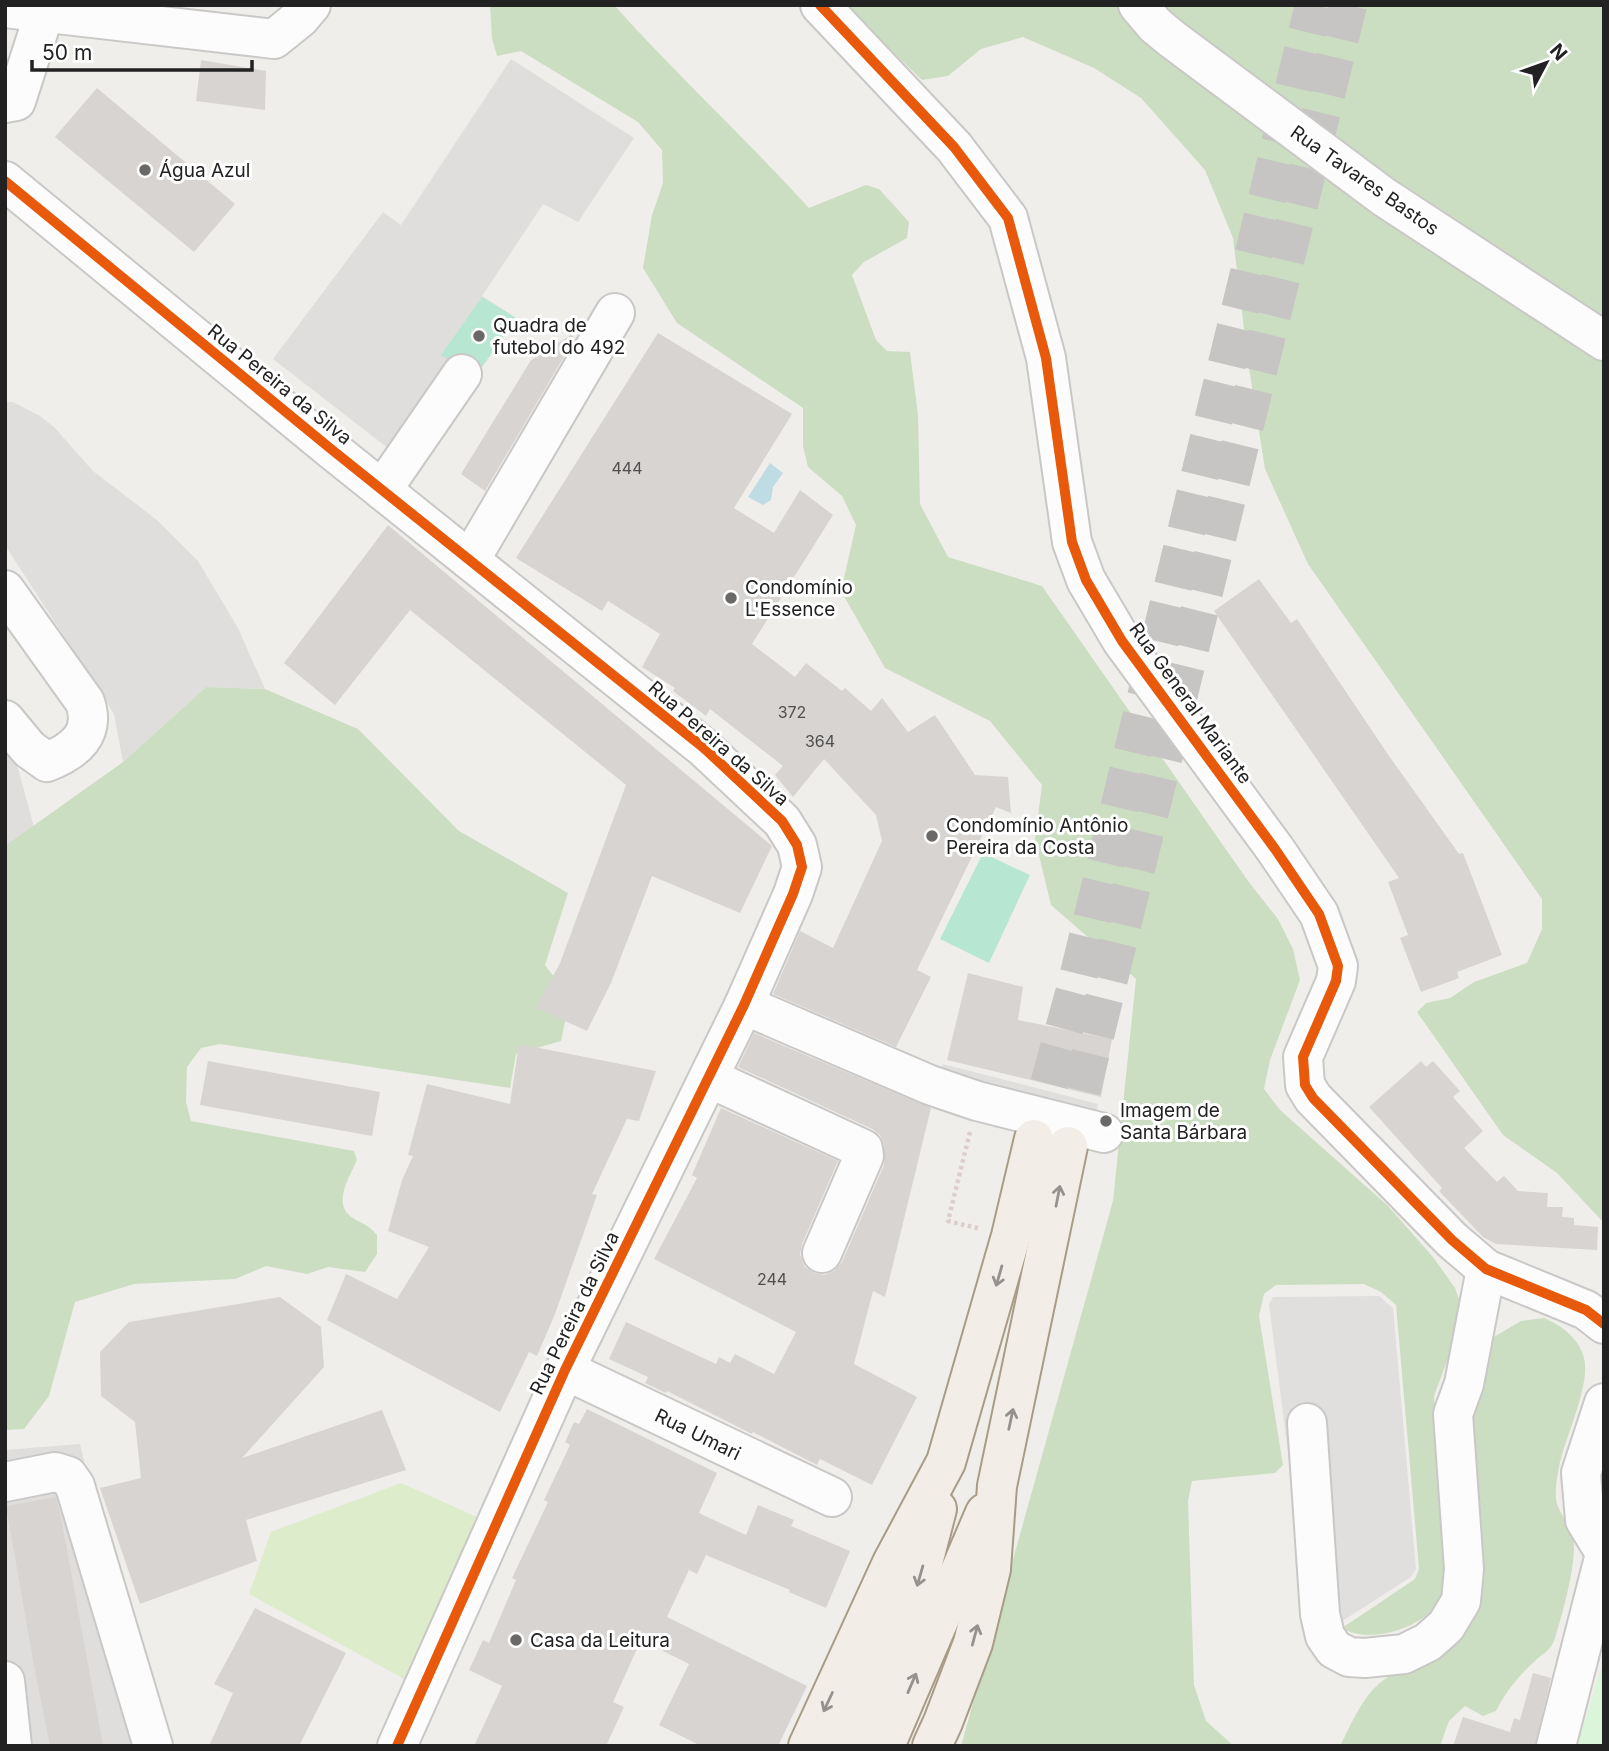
<svg xmlns="http://www.w3.org/2000/svg" width="1609" height="1751" viewBox="0 0 1609 1751" font-family="Inter,sans-serif">
  <rect width="100%" height="100%" fill="#f0eeeb"/>
  <g fill="#dfdedc">
    <path d="M511,59L634,138L578,222L543,204L482,296L516,318L411,466L273,359L383,212L401,225Z"/>
    <path d="M5,402H13L40,416L54,427L93,471L157,520L198,561L238,628L265,689L206,687L123,762L114,714L5,545Z"/>
    <path d="M5,721L34,827L5,846Z"/>
    <path d="M80,1444L152,1746H5V1450Z"/>
  </g>
  <path fill="#ddeccb" d="M401,1483L488,1522L417,1686L249,1594L271,1532Z"/>
  <g fill="#cbdec1">
    <path d="M490,5H614C677,75 746,139 809,208L866,185L879,189L909,222L907,238L864,262L852,275L876,340L887,351L910,352L918,415L920,504L948,557L1042,586L1248,881L1278,919L1293,949L1300,980L1270,1060L1264,1089L1280,1110L1388,1206L1433,1257L1455,1288L1461,1305L1455,1340L1434,1396L1445,1586C1444,1591 1443,1597 1440,1601C1423,1628 1370,1645 1342,1628L1415,1579L1419,1569L1396,1305L1381,1292L1364,1284L1276,1285L1264,1294L1259,1316L1283,1465L1275,1473L1192,1481L1188,1501L1194,1685L1206,1721L1234,1746H961L1113,1201L1136,979L1051,905L1035,839L1042,785L990,721L885,668L841,591L856,525L842,496L808,467L803,446V408L677,323L643,268L652,215L663,183L662,150L638,122L521,51L497,56L492,38Z"/>
    <path d="M844,5H1604V1223L1557,1173L1503,1135L1417,1012L1426,1003L1450,998L1474,982L1527,963L1542,929V899L1308,564L1265,469L1248,362L1233,238L1205,170L1141,98L1094,68L1023,37L981,49L948,76L922,80Z"/>
    <path d="M206,687L265,689L358,729L459,831L568,893L545,965L570,998L561,1041L516,1054L510,1088L220,1044L201,1048L187,1067L186,1102L191,1121L354,1151L357,1160C350,1176 333,1202 350,1216C361,1224 367,1223 377,1235V1254L365,1272L328,1267L307,1274L266,1266L235,1279L134,1284L75,1302L49,1396L24,1429L5,1430V846L123,762Z"/>
    <path d="M1544,1318C1561,1325 1579,1338 1584,1358C1591,1386 1564,1439 1559,1467C1557,1478 1554,1494 1557,1504C1561,1516 1571,1526 1573,1538C1578,1559 1562,1616 1555,1638C1550,1652 1544,1652 1535,1661C1519,1675 1505,1693 1496,1711L1483,1716L1465,1706L1449,1721L1440,1746H1340C1352,1723 1363,1694 1385,1679C1440,1642 1468,1657 1484,1578L1471,1399L1492,1338L1521,1321Z"/>
  </g>
  <path fill="#daf5da" d="M1604,1661V1746H1577L1603,1662Z"/>
  <g fill="#b7e6d2">
    <path d="M482,297L516,318L476,376L441,355Z"/>
    <path d="M983,853L1030,875L989,963L940,939Z"/>
  </g>
  <g fill="#e0dfde">
    <path d="M943,1064L1098,1104L1095,1122L939,1081Z"/>
    <path d="M1379,1296L1393,1308L1416,1569L1411,1577L1333,1627L1310,1624L1269,1304L1273,1297Z"/>
  </g>
  <path fill="#bfdbe3" d="M770,463L783,473L773,487L771,500L763,505L748,497Z"/>
  <g fill="#d7d4d2">
    <path d="M201,60L266,71L265,110L196,101Z"/>
    <path d="M97,88L235,204L194,252L55,137Z"/>
    <path d="M658,333L792,414L734,508L774,533L800,490L833,515L752,644L795,677L806,663L842,691L845,688L871,711L882,698L908,732L935,715L975,775L1008,777L1011,813L996,807L917,970L931,977L896,1047L773,994L800,931L833,948L882,841L876,815L824,759L793,797L775,775L783,766L710,709L706,716L673,691L675,688L642,667L660,634L608,601L602,611L516,558Z"/>
    <path d="M571,335L575,338L485,491L461,474L531,360Z"/>
    <path d="M388,525L772,846L740,913L652,876L611,983L587,1031L536,1008L560,963L626,785L410,610L335,705L284,663Z"/>
    <path d="M1259,579L1291,623L1297,619L1387,753L1459,854L1463,853L1502,955L1457,972L1459,978L1421,992L1400,938L1408,935L1388,882L1399,878L1214,611Z"/>
    <path d="M968,973L1023,987L1018,1020L1112,1039L1101,1097L947,1060Z"/>
    <path d="M754,1033L931,1108L885,1297L873,1291L854,1364L917,1397L872,1485L820,1459L817,1465L753,1432L752,1434L667,1391L666,1393L645,1383L648,1377L609,1359L626,1322L716,1364L719,1357L730,1363L735,1354L774,1374L796,1332L654,1259L697,1178L692,1175L721,1108L838,1161L802,1244L800,1255L805,1267L814,1273L824,1275L834,1271L842,1262L884,1165V1145L880,1135L872,1129L738,1067Z"/>
    <path d="M519,1044L656,1071L639,1121L627,1119L592,1194L597,1195L555,1314L537,1356L529,1352L500,1412L327,1320L346,1274L397,1299L429,1247L388,1231L402,1180L413,1156L408,1155L427,1084L510,1104Z"/>
    <path d="M208,1061L380,1092L372,1136L200,1105Z"/>
    <path d="M1421,1061L1426,1067L1433,1061L1460,1091L1453,1097L1483,1131L1464,1148L1497,1182L1504,1176L1518,1191L1548,1193L1547,1207H1563L1562,1217L1574,1218V1225L1598,1227L1597,1250L1496,1244L1483,1237L1439,1191L1442,1188L1369,1107Z"/>
    <path d="M280,1297L321,1327L324,1367L242,1458L382,1410L406,1470L246,1520L257,1561L140,1604L100,1488L141,1478L135,1422L101,1396L100,1352L129,1322Z"/>
    <path d="M587,1409L717,1473L699,1513L746,1535L758,1505L794,1520L791,1526L850,1551L826,1608L789,1592L790,1590L706,1555L697,1574L689,1570L667,1617L807,1686L778,1746H701L659,1725L689,1664L641,1640L613,1702L624,1707L606,1746H474L502,1686L469,1670L483,1640L489,1643L516,1580L512,1578L548,1502L544,1500L570,1445L565,1442L574,1422L579,1424Z"/>
    <path d="M56,1497L60,1512L103,1746H50L33,1660L6,1506Z"/>
    <path d="M255,1608L346,1653L299,1746H209L233,1693L214,1684Z"/>
    <path d="M1533,1673L1551,1678L1535,1746H1453L1463,1717L1510,1732L1514,1718L1520,1720Z"/>
  </g>
  <g fill="none" stroke-linecap="round" stroke-linejoin="round">
    <g stroke="#c7c5c3" stroke-width="38" stroke-dasharray="38 19" stroke-linecap="butt">
      <path d="M1034,1139L1076,986L1314,5"/>
      <path d="M1068,1146L1348,5"/>
    </g>
    <g stroke="#c9c8c7" stroke-width="42">
      <g id="minor">
        <path d="M820,5L954,147L1008,218L1046,358L1072,542L1086,580L1122,641L1275,849L1319,914L1338,966L1336,981L1303,1057L1305,1085L1313,1098L1452,1240L1486,1269L1586,1310L1604,1324"/>
        <path d="M1138,5L1155,25L1172,39L1384,197L1604,341"/>
        <path d="M5,8L274,39L300,18L311,5"/>
        <path d="M5,103L16,101L45,11"/>
        <path d="M5,181L331,449L704,748L782,821L797,845L802,867L793,894L744,1005L565,1370L397,1746"/>
        <path d="M382,490L462,374"/>
        <path d="M470,560L615,313"/>
        <path d="M5,590L85,702C96,734 75,751 47,762L29,749L5,720"/>
        <path d="M744,1005L930,1085L977,1101L1104,1133"/>
        <path d="M709,1078L863,1149L864,1156L822,1253"/>
        <path d="M565,1370L832,1497"/>
        <path d="M1604,1403L1581,1473L1585,1520L1604,1551"/>
        <path d="M1307,1423L1320,1614L1325,1636L1334,1649L1349,1657L1365,1658L1404,1654L1428,1642L1446,1626L1461,1601L1464,1569L1453,1414L1464,1384L1486,1269"/>
        <path d="M5,1482L55,1472L68,1476L75,1486L153,1746"/>
        <path d="M5,1681L12,1746"/>
        <path d="M1556,1746L1604,1558"/>
      </g>
    </g>
    <g stroke="#a79c86" stroke-width="42">
      <g id="major">
        <path d="M808,1746L892,1563L946,1462L1011,1236L1034,1139"/>
        <path d="M847,1746L916,1590L937,1509"/>
        <path d="M885,1746L985,1513"/>
        <path d="M932,1746L943,1722L973,1643L991,1569L997,1486L1068,1146"/>
      </g>
    </g>
    <path stroke="#dccecd" stroke-width="4.5" stroke-dasharray="3.5 3.5" stroke-linecap="butt" d="M970,1132L948,1221L981,1229"/>
    <use href="#minor" stroke="#fdfcfc" stroke-width="38"/>
    <use href="#major" stroke="#f3ede7" stroke-width="38"/>
    <g stroke="#fff" stroke-width="15">
      <g id="cycleway">
        <path d="M820,5L954,147L1008,218L1046,358L1072,542L1086,580L1122,641L1275,849L1319,914L1338,966L1336,981L1303,1057L1305,1085L1313,1098L1452,1240L1486,1269L1586,1310L1604,1324"/>
        <path d="M5,181L331,449L704,748L782,821L797,845L802,867L793,894L744,1005L565,1370L397,1746"/>
      </g>
    </g>
    <use href="#cycleway" stroke="#e8590c" stroke-width="10"/>
  </g>
  <defs><path id="oneway-shaft" d="M-6 0H5M1.5-3L5.5 0L1.5 3" fill="none" stroke-width="1.6" stroke-linecap="round" stroke-linejoin="round" transform="scale(1.75)"/></defs>
  <g stroke="#95928e">
    <use href="#oneway-shaft" transform="translate(1058 1196) rotate(-79)"/>
    <use href="#oneway-shaft" transform="translate(999 1276) rotate(106)"/>
    <use href="#oneway-shaft" transform="translate(1011 1419) rotate(-78)"/>
    <use href="#oneway-shaft" transform="translate(920 1576) rotate(106)"/>
    <use href="#oneway-shaft" transform="translate(975 1635) rotate(-75)"/>
    <use href="#oneway-shaft" transform="translate(912 1683) rotate(-67)"/>
    <use href="#oneway-shaft" transform="translate(828 1702) rotate(115)"/>
  </g>
  <g fill="#6a6968" stroke="#fff" stroke-width="2.5">
    <circle cx="145" cy="170" r="7"/>
    <circle cx="479" cy="336" r="7"/>
    <circle cx="731" cy="598" r="7"/>
    <circle cx="932" cy="836" r="7"/>
    <circle cx="1106" cy="1121" r="7"/>
    <circle cx="516" cy="1640" r="7"/>
  </g>
  <g text-anchor="middle" stroke-width="6" stroke-linejoin="round" paint-order="stroke">
    <g font-size="16" fill="#4f4e4e">
      <text x="627" y="474">444</text>
      <text x="792" y="718">372</text>
      <text x="820" y="747">364</text>
      <text x="772" y="1285">244</text>
    </g>
    <g font-size="19" fill="#222" stroke="#fff" text-anchor="start">
      <text x="159" y="177">Água Azul</text>
      <text x="493" y="332">Quadra de<tspan x="493" dy="22">futebol do 492</tspan></text>
      <text x="745" y="594">Condomínio<tspan x="745" dy="22">L'Essence</tspan></text>
      <text x="946" y="832">Condomínio Antônio<tspan x="946" dy="22">Pereira da Costa</tspan></text>
      <text x="1120" y="1117">Imagem de<tspan x="1120" dy="22">Santa Bárbara</tspan></text>
      <text x="530" y="1647">Casa da Leitura</text>
    </g>
    <g font-size="19" fill="#222" stroke="#fff">
      <text transform="translate(1365 180) rotate(35)" y="7">Rua Tavares Bastos</text>
      <text transform="translate(280 384) rotate(39)" y="7">Rua Pereira da Silva</text>
      <text transform="translate(1191 703) rotate(54)" y="7">Rua General Mariante</text>
      <text transform="translate(719 743) rotate(41)" y="7">Rua Pereira da Silva</text>
      <text transform="translate(574 1313) rotate(-64)" y="7">Rua Pereira da Silva</text>
      <text transform="translate(698 1434) rotate(26)" y="7">Rua Umari</text>
    </g>
  </g>
  <rect width="1609" height="1751" fill="none" stroke="#222222" stroke-width="14"/>
  <g transform="translate(1546 63) rotate(49)" stroke="#ffffff" stroke-width="5" paint-order="stroke">
  <path d="M0-5L12 26L0 18L-12 26Z" fill="#222222"/>
  <text y="-10" font-size="19" font-weight="bold" text-anchor="middle" fill="#222222">N</text>
  </g>
  <path d="M32 60v10h220v-10" fill="none" stroke="#222222" stroke-width="3.5"/>
  <text x="42" y="60" font-size="21" fill="#222222" stroke="#ffffff" stroke-width="5" paint-order="stroke">50 m</text>
</svg>
